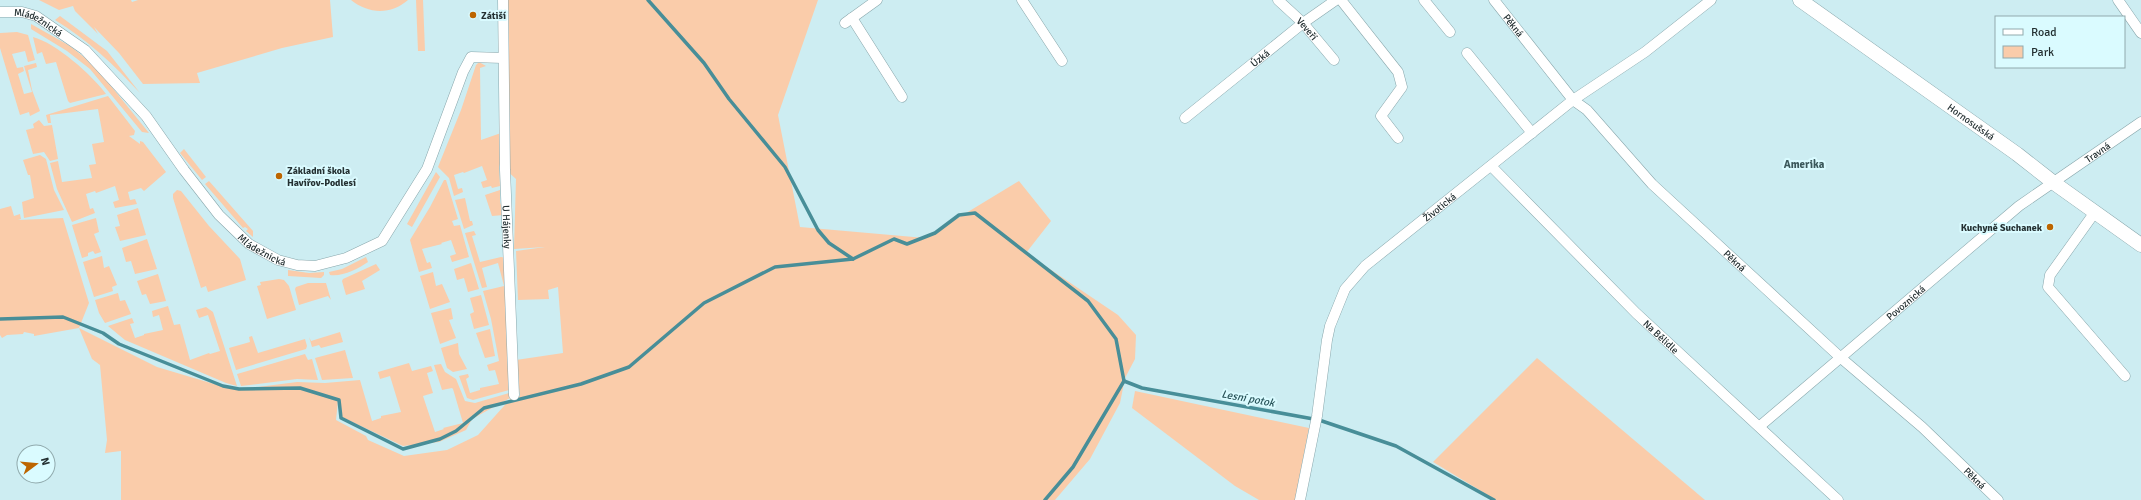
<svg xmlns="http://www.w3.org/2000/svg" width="2141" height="500" viewBox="0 0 2141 500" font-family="Signika,sans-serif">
  <rect width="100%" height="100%" fill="#cdedf2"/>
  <g fill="#faccaa">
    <path d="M39,0H131L132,2L138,0H330L333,37L282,48L197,73L200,83L143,84L119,53L94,27L98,34L75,11L73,6L59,10Z"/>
    <path d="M351,0H408C391,15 368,14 351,0Z"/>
    <path d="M416,0H423L425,51H418Z"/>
    <path d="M504,0H818L778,115L800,227L925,238L1019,181L1051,221L1026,253L1118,315L1136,335L1135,359L1125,378L1120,403L1090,459L1055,500H121V451L105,453L107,440L100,365L92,359L79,328L34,336V334L24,332L23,334L7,335L2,338L0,335V209L11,206L14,216L20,214L21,219L18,220L63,218L89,303L79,328L157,367L214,384L240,390L300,389L338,401L336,420L366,436L368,440L404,456L447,450L478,435L512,397L472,419L466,430L439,442L403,446L342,417L340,399L301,387H258L297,382L325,383L360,380L372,421L381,418V416L401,412L390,376L380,379L378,372L409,363L412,371L431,366L433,371L427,373L433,393L423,396L435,432L444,429L443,428L463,423L453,389L452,388L442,390L434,365L441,364L445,372L456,379L465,401L475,403L513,392V396H520L516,360L563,353L558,287L548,290L549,299L518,300L516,251L545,247L514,249L516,179L506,170L503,153L499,167L500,186L492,188L491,186L483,188L481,182L487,180L482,166L464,173L463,172L454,175L458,189L462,188L463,192L454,196L449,178L438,167L461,110L476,65L479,62L486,66L480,68L481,140L501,133Z"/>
    <path d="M60,16L107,51L140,93C114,65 88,40 55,20Z"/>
    <path d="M31,24L70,46L94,65L149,133L142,132L90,69L67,51L31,29Z"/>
    <path d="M17,32L28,35L35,60L28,62L25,51L12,54L17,68L23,67L24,71L18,74L24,94L32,92L24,66L36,63L37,67L28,70L32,90L40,111L30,116L29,112L20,115L0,48V33Z"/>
    <path d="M33,37C56,43 92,75 106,94L70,103L68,101L56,62L46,64L42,52L37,54Z"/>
    <path d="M108,96L135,131L134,135L129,136L140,144V141L143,142L166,172L144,191L141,188L128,192L130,200L135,199L137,204L115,208L113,202L119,200L115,186L96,193L95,191L86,194L90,209L93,208L95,213L72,222L57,189L50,163L58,161L62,182L92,178L89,165L96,164L92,144L104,142L98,109L50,115L51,123H48L46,115Z"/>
    <path d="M39,120L44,126L52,125L58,159L50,161L44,152L33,154L26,130L34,128L33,124Z"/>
    <path d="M184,149L206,177L202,180L180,153Z"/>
    <path d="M40,155L46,159L54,190L64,210L24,218L22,202L34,198L30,175H28L23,160Z"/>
    <path d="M436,172L440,177L436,184L412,227L407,224Z"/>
    <path d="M444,180H446L458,219L452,221L454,226L460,225L469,257L452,262L450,256L456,254L451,240L441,243L442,244L422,249L427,263L430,262L432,268L419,272L410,240L430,207Z"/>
    <path d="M209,181L253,231V237L246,231L248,229L245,227L243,228L205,184Z"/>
    <path d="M177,190L181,191L209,226L240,259L246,280L208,292L206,286L201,288L173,198V194Z"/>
    <path d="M500,190V202L504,215L492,216L485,195Z"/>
    <path d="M465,198L470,221H472L473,225L464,229L455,200Z"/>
    <path d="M138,208L146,235L120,241L115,227L120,226L117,215Z"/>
    <path d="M96,218L99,232L94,234L101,252L95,254L93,251L88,253V256L82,258L72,225Z"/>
    <path d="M474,231L476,235L472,236L480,262L501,257L507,258L513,389L473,400L467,398L459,376L468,374L469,377L466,379L470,393L480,390V388L499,384L495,370L489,371L487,365L499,361L491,319L483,291L504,286L498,263L482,268L487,287L482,288L465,233Z"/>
    <path d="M147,239L157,269L135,274L131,261L126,262L122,248Z"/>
    <path d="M102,256L104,268L109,266L117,285L112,287L113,291L94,297L83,262Z"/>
    <path d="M366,257L368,262C358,269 342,277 330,275L329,272L342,269Z"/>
    <path d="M471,263L479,289L468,292L464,278L457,280L454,269Z"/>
    <path d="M376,264L380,270L362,281L365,289L346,295L342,281L343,279Z"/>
    <path d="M288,270L309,273L324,272V275L321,278L288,276Z"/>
    <path d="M433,272L436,286L442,284L450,302L430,309L420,276Z"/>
    <path d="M158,274L166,301L150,304L146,294L142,295L137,281Z"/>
    <path d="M279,279L284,280L289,286L296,310L267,319L257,286L261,285L260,282Z"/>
    <path d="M308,283H326L331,300L328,296L299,305L295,289L296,287Z"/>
    <path d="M118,293L120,301L125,300L131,314L105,323L99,313L95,300Z"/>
    <path d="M481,295L489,325L474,329L470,314L474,312L470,298Z"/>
    <path d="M168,306L174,325L180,324L190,360L209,353L210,354L220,351L208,315L199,318L196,310L206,307L213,312L237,386L226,383L125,340L108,326L132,318L134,323L130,324L135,338L144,335V334L163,330L159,315L153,317L152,311Z"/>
    <path d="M451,308L453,319L449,320L456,338L440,344L431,313Z"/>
    <path d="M490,329L495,356L485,358L476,333Z"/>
    <path d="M340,332L343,342L321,348L319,345L312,347L309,337L311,341Z"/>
    <path d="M252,336L258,353L305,339L307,346L306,349L236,370L229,348L250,342L249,337Z"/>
    <path d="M458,343L459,354L467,369L453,372L447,368L441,348Z"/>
    <path d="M345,350L353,378L322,380L315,358Z"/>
    <path d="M305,354L308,360L312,359L318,380L297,379L241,386L237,374Z"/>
    <path d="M1537,358L1705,500H1496L1433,462Z"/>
    <path d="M1135,391L1309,428L1295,500H1259L1235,486L1132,408Z"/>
  </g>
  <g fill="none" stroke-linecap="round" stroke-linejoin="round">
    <g stroke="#488e98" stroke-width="3.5">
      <path d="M648,0L704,63L729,99L785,167L818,230L829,243L853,259"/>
      <path d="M0,319L63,317L103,333L119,344L223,386L239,389L300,388L339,400L341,418L403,449L440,439L456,431L484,408L581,384L629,367L704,303L775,267L853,259L894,239L907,244L935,233L959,215L975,213L1088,301L1116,339L1124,381"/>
      <path d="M1045,500L1073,467L1124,381L1142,388L1319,420L1396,446L1494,500"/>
    </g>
    <g stroke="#89a7ac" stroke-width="11">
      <g id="street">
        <path id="s1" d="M503,0L505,170L514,395"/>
        <path d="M1022,0L1062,61"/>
        <path id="s2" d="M1278,0L1303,23L1334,60"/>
        <path d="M1341,0L1398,72L1402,87L1381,116L1398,138"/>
        <path d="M1424,0L1450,32"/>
        <path id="s3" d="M1494,0L1573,100L1587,110L1652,184L1841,358L1922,427L1998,500"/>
        <path d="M2118,0L2141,33"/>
        <path id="s4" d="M0,12H22L36,16L85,50L146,116L184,170L219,215L249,244L278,260L297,265L315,266L346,258L382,241L427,169L463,72L471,57L503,58"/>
        <path d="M852,18L902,97"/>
        <path d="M845,23L877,0"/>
        <path d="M1467,53L1532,133"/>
        <path id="s5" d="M1185,118L1303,23L1336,0"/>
        <path id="s6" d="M1491,166L1636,313L1838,500"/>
        <path d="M2095,212L2050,275L2048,287L2125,376"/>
        <path id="s7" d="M1760,426L2019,206L2141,122"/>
        <path id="s8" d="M1300,500L1317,416L1327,340L1330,326L1345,289L1365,266L1573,100L1645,52L1711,0"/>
      </g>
    </g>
    <g stroke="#89a7ac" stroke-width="15">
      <g id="secondary">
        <path id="s9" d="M1800,0L2017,154L2054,183L2141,245"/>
      </g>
    </g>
    <use href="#street" stroke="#fff" stroke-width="10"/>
    <use href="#secondary" stroke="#fff" stroke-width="14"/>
  </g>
  <g fill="#bd6500" stroke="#dafbff" stroke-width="1.5">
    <circle cx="473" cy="15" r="4"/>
    <circle cx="279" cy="176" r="4"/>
    <circle cx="2050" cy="227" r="4"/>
  </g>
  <g text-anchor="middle" stroke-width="4" stroke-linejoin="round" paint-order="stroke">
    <g font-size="10" font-weight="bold" fill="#243032" stroke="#dafbff" text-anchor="start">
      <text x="481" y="19">Zátiší</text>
      <text x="287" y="174">Základní škola<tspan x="287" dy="12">Havířov-Podlesí</tspan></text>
      <text x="2042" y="231" text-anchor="end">Kuchyně Suchanek</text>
    </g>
    <g font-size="10" fill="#243032" stroke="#dafbff">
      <text dy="4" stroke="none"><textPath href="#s4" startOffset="41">Mládežnická</textPath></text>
      <text dy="4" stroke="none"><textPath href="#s3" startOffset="32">Pěkná</textPath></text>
      <text dy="4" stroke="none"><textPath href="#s2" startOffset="41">Veveří</textPath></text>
      <text dy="4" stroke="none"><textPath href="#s5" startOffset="96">Úzká</textPath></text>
      <text dy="4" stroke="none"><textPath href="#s9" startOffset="210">Hornosušská</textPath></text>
      <text dy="4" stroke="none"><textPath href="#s7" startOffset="435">Travná</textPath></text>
      <text dy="4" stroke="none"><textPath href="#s8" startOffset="342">Životická</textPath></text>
      <text dy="4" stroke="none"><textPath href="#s1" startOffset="227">U Hájenky</textPath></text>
      <text dy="4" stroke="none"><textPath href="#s4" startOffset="365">Mládežnická</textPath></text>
      <text dy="4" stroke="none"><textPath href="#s3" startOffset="356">Pěkná</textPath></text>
      <text dy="4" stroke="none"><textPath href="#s7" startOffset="191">Povoznická</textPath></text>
      <text dy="4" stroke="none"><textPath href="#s6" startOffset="241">Na Bělidle</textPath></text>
      <text dy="4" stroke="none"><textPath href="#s3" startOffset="680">Pěkná</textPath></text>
    </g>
    <g font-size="11" font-weight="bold" fill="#3b585b" stroke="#dafbff">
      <text x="1804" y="168">Amerika</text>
    </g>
    <g font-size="11" font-style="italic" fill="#285359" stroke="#dafbff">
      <text transform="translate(1248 398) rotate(10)" y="4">Lesní potok</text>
    </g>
  </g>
  <rect x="1995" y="16" width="130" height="52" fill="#dafbff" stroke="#91aaad"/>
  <rect x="2003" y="29" width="20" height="6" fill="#ffffff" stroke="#91aaad"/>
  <text x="2031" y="36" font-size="12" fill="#243032">Road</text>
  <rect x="2003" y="46" width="20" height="12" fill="#faccaa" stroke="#91aaad"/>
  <text x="2031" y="56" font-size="12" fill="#243032">Park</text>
  <g transform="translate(36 464) rotate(74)"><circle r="19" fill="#dafbff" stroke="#91aaad"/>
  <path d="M0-3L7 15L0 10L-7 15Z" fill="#bd6500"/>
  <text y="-6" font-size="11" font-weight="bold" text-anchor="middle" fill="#243032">N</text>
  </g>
</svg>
